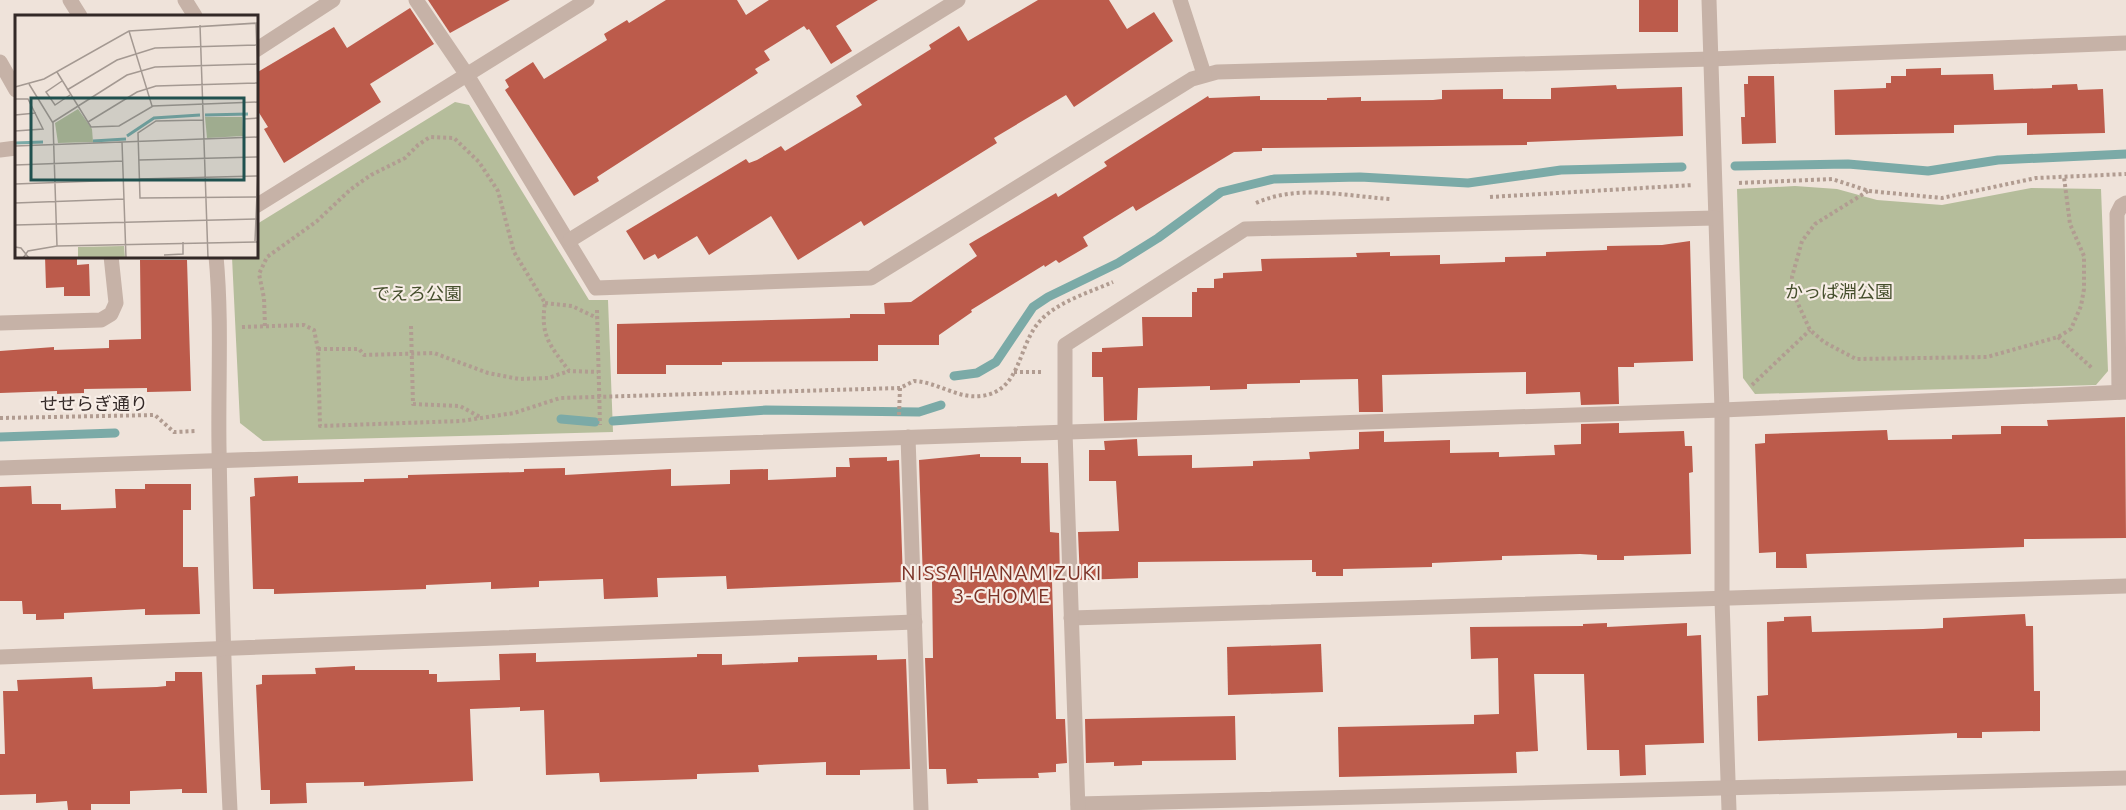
<svg xmlns="http://www.w3.org/2000/svg" width="2126" height="810" viewBox="0 0 2126 810" font-family="Ubuntu,'Noto Sans JP',sans-serif">
  <rect width="100%" height="100%" fill="#efe3da"/>
  <g fill="#b5bd9b">
    <path d="M455,102L469,105L589,300H608L613,432L263,441L240,423L232,257L256,256L257,224Z"/>
    <path d="M1795,186L1837,189L1877,200L1942,205L2031,188L2101,189L2108,371L2096,385L1755,394L1743,378L1737,189Z"/>
  </g>
  <g fill="none" stroke-linecap="round" stroke-linejoin="round">
    <g stroke="#7baaa7" stroke-width="9">
      <path d="M1735,166L1848,164L1928,171L1998,160L2126,154"/>
      <path d="M954,376L977,373L996,362L1033,307L1048,297L1118,263L1158,238L1221,192L1274,179L1360,177L1468,183L1561,170L1682,167"/>
      <path d="M561,419L595,422"/>
      <path d="M613,421L766,410L919,412L941,405"/>
      <path d="M0,437L115,433"/>
    </g>
  </g>
  <g fill="#bc5b4b">
    <path d="M428,0H510L450,33Z"/>
    <path d="M666,0H737L746,15L769,0H878L836,26L852,51L831,64L809,29L807,30L804,26L764,51L770,60L755,69L758,73L597,177L599,181L574,196L505,90L509,87L505,80L533,62L544,79L607,40L604,34L627,20L629,23Z"/>
    <path d="M1038,0H1109L1127,29L1154,12L1173,41L1074,107L1066,95L994,138L997,143L864,226L861,221L798,260L771,216L709,255L697,236L658,259L655,254L644,260L626,231L746,159L749,163L757,160L781,146L785,151L862,105L856,96L931,49L929,45L959,26L968,41Z"/>
    <rect x="1639" y="0" width="39" height="32"/>
    <path d="M410,8L434,44L370,84L381,102L284,163L264,129L268,127L256,108V73L334,27L347,48Z"/>
    <path d="M1941,68V75L1993,74L1994,90L2052,88V85L2077,84L2078,90L2103,89L2105,133L2027,135V123L1954,125V133L1835,135L1834,90L1886,88V83H1891V76H1906V69Z"/>
    <path d="M1748,76H1774L1776,143L1742,144L1741,117H1745L1744,84H1748Z"/>
    <path d="M1616,85L1617,89L1682,87L1683,136L1527,142V145L1262,148V151L1234,152L1136,211L1133,206L1083,237L1088,246L1059,263L1056,260L1045,267L1044,265L971,310L972,312L939,335V345H878V361L722,362V365H666V374H617V324L850,318V314H885L884,303L911,302L977,256L969,244L1056,193L1058,197L1107,166L1104,162L1208,96L1209,98L1260,96V100H1327V98L1361,97V101L1433,100L1442,99V90L1503,89V99H1551V88Z"/>
    <path d="M1690,241L1693,361L1634,363V367H1618L1619,404L1581,405L1580,392L1526,394V372L1382,375L1383,412H1359L1358,379L1300,380V383L1247,384V389L1210,390V386L1138,388L1137,420L1104,421L1103,377H1092V352H1102V348L1143,346L1142,317H1192V292H1197V288H1214V279L1223,278V273L1262,271L1261,259L1357,257L1356,253L1390,252V256L1440,255V264L1505,262V257L1546,256V252L1607,250V246L1662,245Z"/>
    <path d="M45,256H77V265L89,264L90,296H64V287L46,288Z"/>
    <path d="M140,260H187L191,391L147,392V388L84,389V393L57,394V391L0,393V351L54,347V350L109,348V340L141,339Z"/>
    <path d="M2125,417L2126,538L2024,539V547L1806,554L1807,568H1776V552L1759,553L1755,444L1765,443V434L1887,430L1888,440L1952,439V435L2001,434V426H2048L2047,420Z"/>
    <path d="M1619,423V433L1684,431L1685,446H1692L1693,472L1689,473L1691,554L1624,556V560H1597V555L1580,554L1502,556V560L1432,563V567L1343,569V576H1316V572H1312V560L1138,562V578L1080,580L1078,532L1119,531L1116,481H1089V450H1105L1104,441L1137,439L1138,456L1192,455V468L1253,466V461L1310,459L1309,452L1359,449V432L1384,431V442L1450,440V453L1499,452V457L1555,455L1554,445L1581,444V424Z"/>
    <path d="M980,454V457H1021V463H1048L1050,532L1059,533L1060,580L1052,581L1056,719H1065L1067,763L1056,764V772L1038,773L1039,778L977,779L978,783L947,784L946,769H929L925,658H933L932,581H923L919,460Z"/>
    <path d="M887,457V461L899,460L903,582L727,589L726,576L657,578L658,597L604,599L603,579L539,581V587L491,589V582L426,585V589L274,594V589H253L250,497L255,496L254,478L298,476V483L364,482V479L408,478V475L524,472V469L565,468V475L671,469V486L730,484V470L768,469V480L836,477V467H850L849,458Z"/>
    <path d="M145,484H191V510H183V567H198L200,614L145,615V609L64,613V619L36,620V614H23L22,601H0V487L31,486L32,504H61V510L116,508L115,489H145Z"/>
    <path d="M2025,614L2026,626H2033L2034,691H2040V731L1982,732V738H1957V733L1758,741L1757,696L1768,695L1767,622L1784,621V617L1811,616L1812,632L1923,629L1943,628V618Z"/>
    <path d="M1607,623V627L1687,623V636L1701,635L1704,743L1645,745L1646,775L1620,776L1619,750H1587L1584,674H1534L1538,751L1516,752L1517,773L1339,777L1338,727L1474,724V715L1499,714L1498,658L1471,659L1470,627L1583,626V624Z"/>
    <path d="M1321,644L1323,692L1228,695L1227,647Z"/>
    <path d="M536,653V662L697,657V654H722V665L798,662V657L877,655V660L906,659L910,769L860,770V775H826V762L758,765L759,772L697,774V779L600,782L599,773L546,775L544,710L520,711V707L470,709L473,781L364,786V782L306,783L307,803L270,804V790H261L256,685L262,684V675L316,674L315,668L355,666V670H429V674H437V682L500,680L499,654Z"/>
    <path d="M175,672H202L207,793H182V789L130,791V804H91V810H68L67,801L36,803V794L0,795V754H5L3,691H18L17,680L92,677L93,689L157,687L166,686V681H175Z"/>
    <path d="M1235,716L1236,760L1142,761V765L1114,766V762L1086,763L1085,719Z"/>
  </g>
  <g fill="none" stroke-linecap="round" stroke-linejoin="round">
    <g stroke="#b19c91" stroke-width="4" stroke-dasharray="3 3" stroke-linecap="butt">
      <path d="M1739,183L1832,179L1869,191L1942,198L2036,178L2126,174"/>
      <path d="M1868,191L1815,224L1802,241L1792,277L1794,295L1810,330L1824,342L1856,359L1987,357L2058,337L2071,329L2081,306L2084,289V256L2070,224L2064,177"/>
      <path d="M1490,197L1693,185"/>
      <path d="M1256,203C1299,184 1345,196 1390,199"/>
      <path d="M545,303L572,306L597,318"/>
      <path d="M597,310L600,425"/>
      <path d="M265,326L264,298L259,274L267,257L317,221L351,189L371,175L405,158L418,145L430,137L454,138L479,162L498,191L514,252L545,303C540,336 550,345 569,371L598,372"/>
      <path d="M411,326L413,404L460,406L480,417"/>
      <path d="M242,327L304,325L314,330L318,349L320,426L461,421L514,413L560,398L900,388L914,381C937,382 958,399 981,396C1022,391 1017,346 1040,321C1057,302 1090,292 1113,282"/>
      <path d="M2058,337L2093,369"/>
      <path d="M318,349H359L364,355L434,353L488,373L519,379L548,378L569,371"/>
      <path d="M1014,372H1041"/>
      <path d="M1752,385L1810,330"/>
      <path d="M899,415L900,388"/>
      <path d="M0,418L155,415L174,432L197,431"/>
    </g>
    <g stroke="#c6b2a7" stroke-width="15">
      <path d="M70,0L80,16"/>
      <path d="M185,0L195,16"/>
      <path d="M416,0L467,75L596,288L871,278L1192,79L1217,72L1711,59L2126,43"/>
      <path d="M1180,0L1204,74"/>
      <path d="M1709,0L1722,410V600L1729,810"/>
      <path d="M256,50L333,0"/>
      <path d="M0,62L16,90"/>
      <path d="M0,150L16,148"/>
      <path d="M256,206L587,0"/>
      <path d="M570,240L958,0"/>
      <path d="M216,256C222,320 218,383 219,447C221,568 224,689 230,810"/>
      <path d="M0,323L101,320L111,314L116,303L111,256"/>
      <path d="M2119,392L2117,214L2121,206L2126,203"/>
      <path d="M908,437L921,810"/>
      <path d="M0,468L1722,410L2126,392"/>
      <path d="M1071,618L2126,586"/>
      <path d="M0,657L915,622"/>
      <path d="M1078,804L2126,778"/>
      <path d="M1078,810L1065,432V345L1245,229L1715,218"/>
    </g>
  </g>
  <g text-anchor="middle" stroke-width="4.5" stroke-linejoin="round" paint-order="stroke">
    <g font-size="18" fill="#464f2d" stroke="#f7ede6">
      <text x="1839" y="298">かっぱ淵公園</text>
      <text x="417" y="300">でえろ公園</text>
    </g>
    <g font-size="18" fill="#332927" stroke="#f7ede6">
      <text x="94" y="410">せせらぎ通り</text>
    </g>
    <g font-size="20" letter-spacing="1.5" fill="#7b3226" stroke="#f7ede6">
      <text x="1002" y="580">NISSAIHANAMIZUKI<tspan x="1002" dy="23">3-CHOME</tspan></text>
    </g>
  </g>
  <g transform="translate(15 15)">
    <rect width="243" height="243" fill="#efe3da"/>
    <path d="M63,94L77,114L78,127L43,128L40,108ZM190,102H227L228,121L192,123ZM109,231L110,243H63V232Z" fill="#b5bd9b"/>
    <path fill="none" stroke="#7baaa7" stroke-width="3" d="M190,100L233,99M112,121L139,103L185,100M78,126L111,124M0,128L28,127"/>
    <path fill="none" stroke="#a49992" stroke-width="1.5" d="M241,9L243,69M185,10L193,243M114,16L137,91M42,57L76,112L104,111L138,91L243,87M47,66L31,77L40,90L55,80M14,69L38,108L42,231M0,72L29,64L114,16L243,8M52,75L102,45L140,33L241,30M0,84H13L28,114L0,116M0,100L21,98M188,105L141,106L123,118L125,183L243,182M38,107L112,60L140,52L242,49M73,107L122,77L141,71L243,68M229,123V104L243,103M107,127L111,243M0,131L243,122M124,145L243,142M0,150L108,146M124,164L243,161M0,169L109,165M0,188L109,184M0,210L243,204M240,226L243,156M0,232L6,233L14,243M149,240L168,239V227M8,243L13,236L42,231L243,227"/>
    <path fill="#20514f" fill-opacity="0.15" stroke="#20514f" stroke-width="3" d="M16,83H229V165H16Z"/>
    <rect width="243" height="243" fill="none" stroke="#332927" stroke-width="3"/>
  </g>
</svg>
